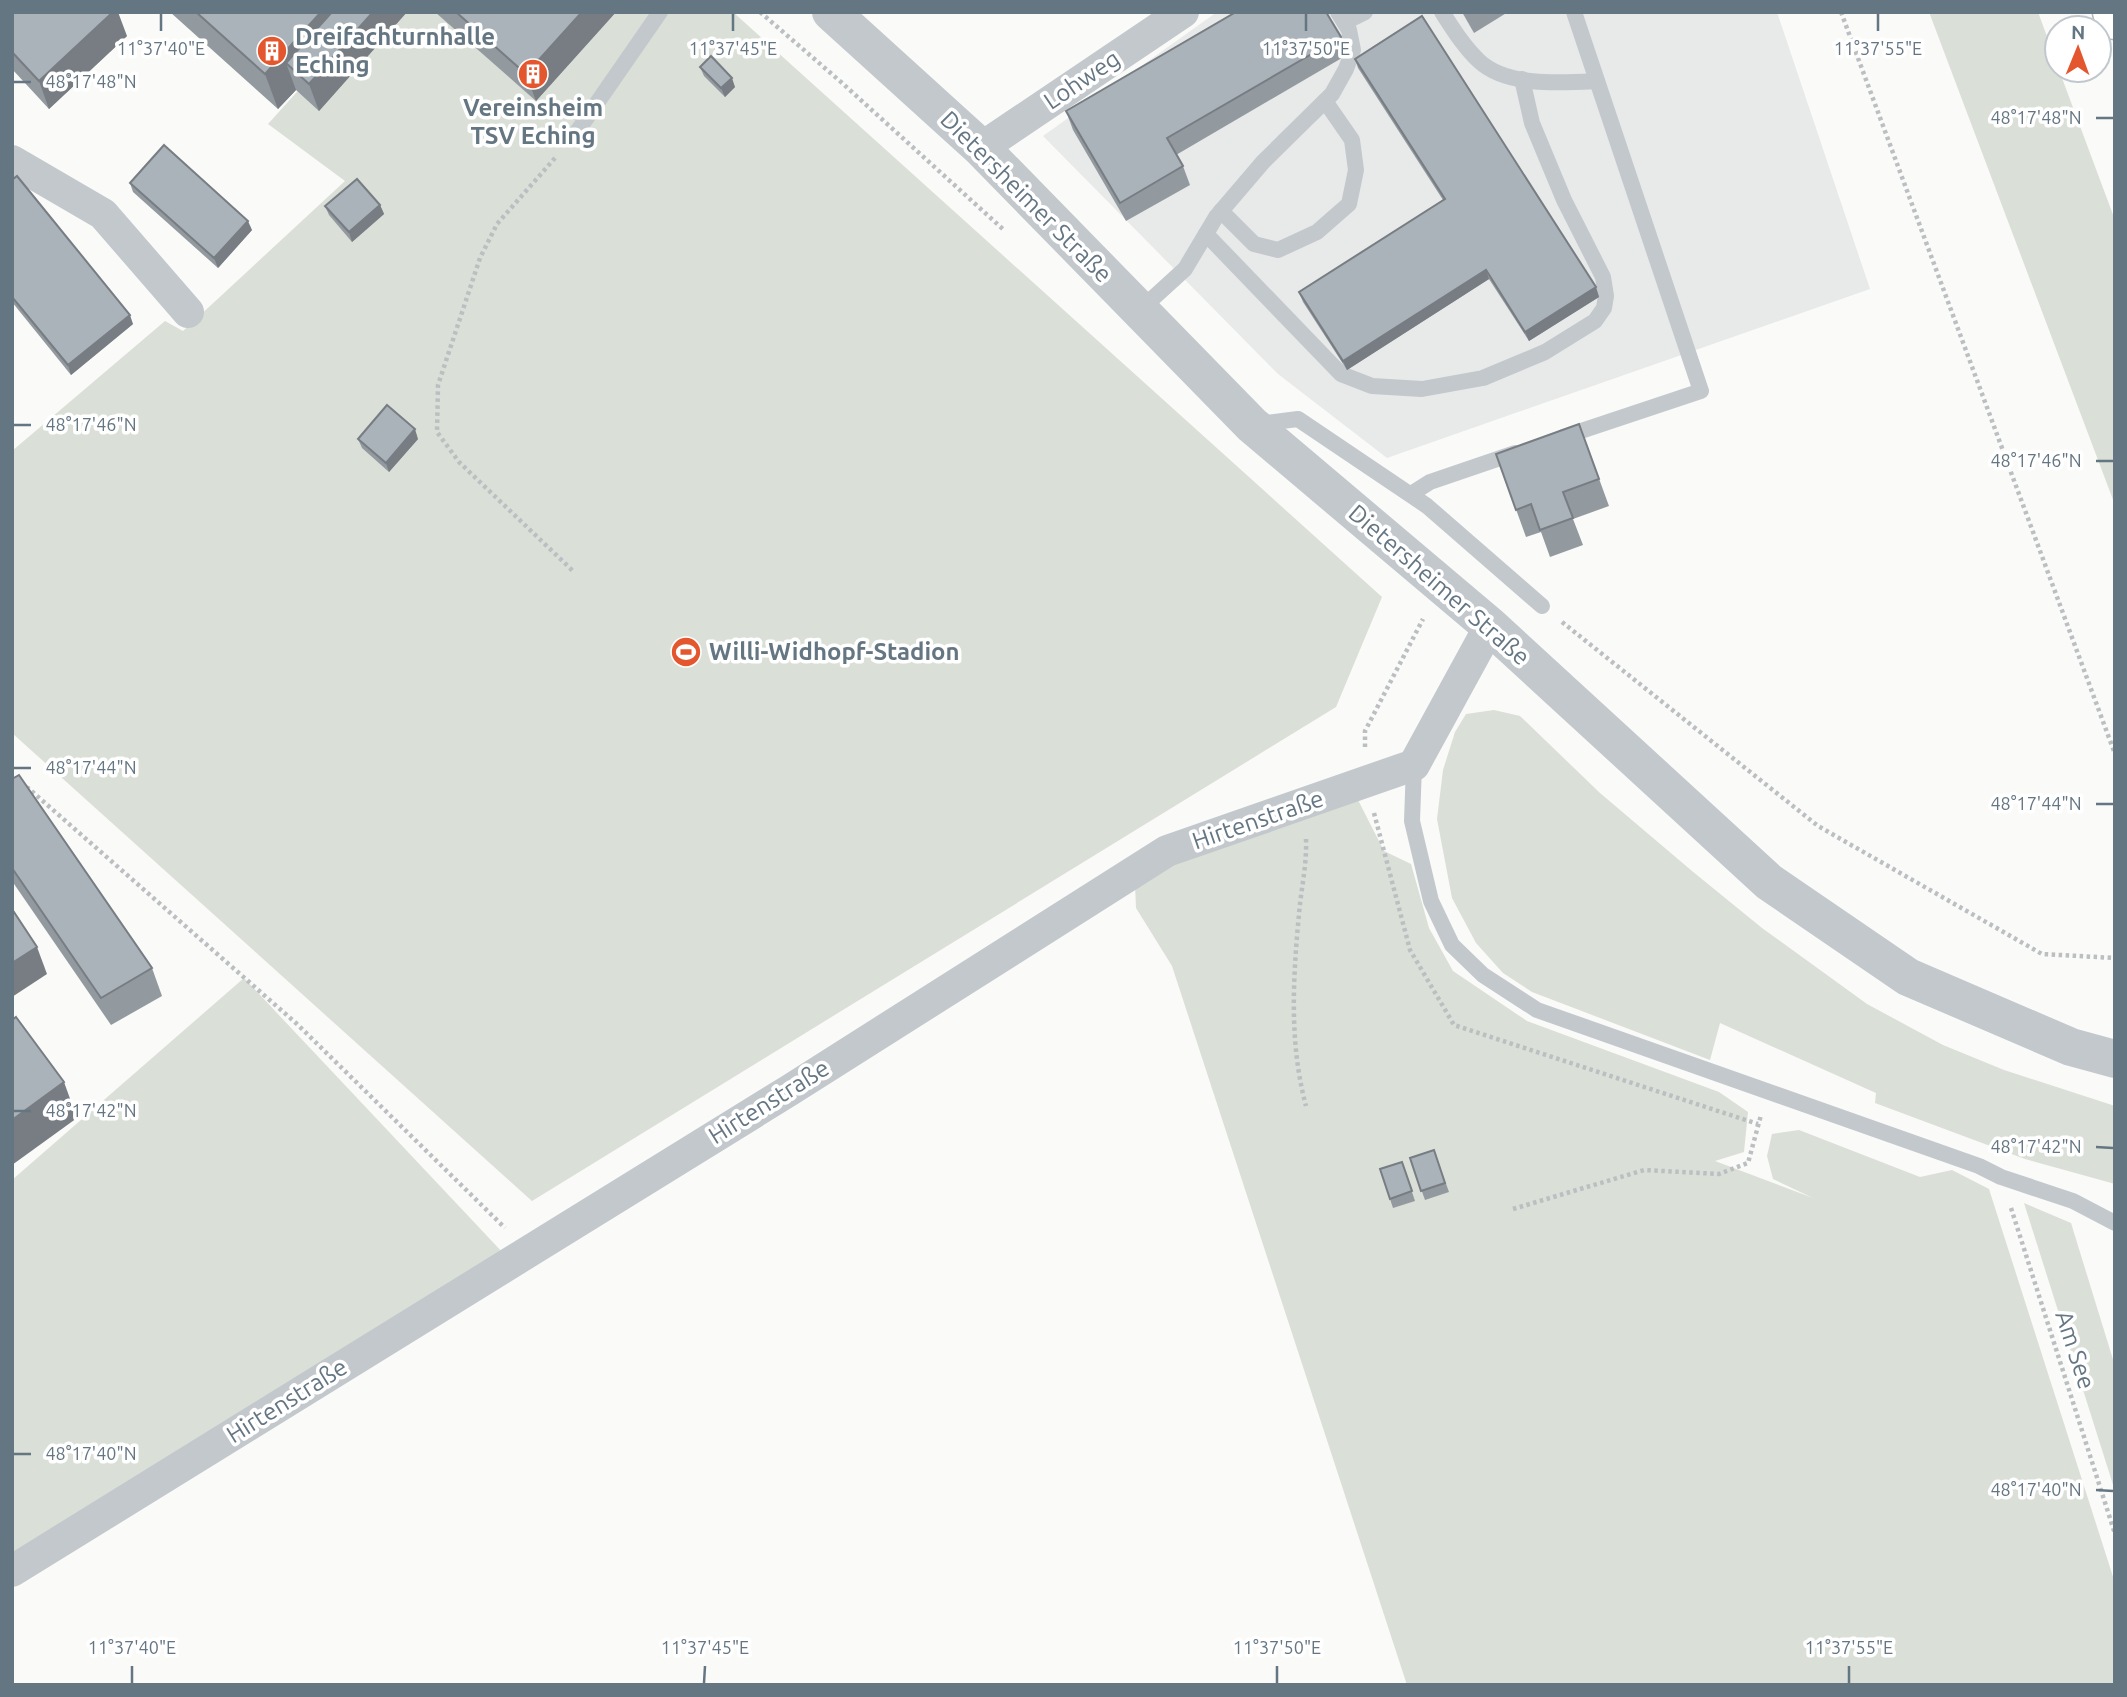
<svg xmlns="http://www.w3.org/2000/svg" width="2127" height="1697" viewBox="0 0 2127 1697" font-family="Ubuntu,sans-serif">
  <rect width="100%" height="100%" fill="#fafaf8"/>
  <path fill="#e8e9e9" d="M1217,12H1777L1870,289L1387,458L1278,374L1043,136Z"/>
  <g fill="#dadfd7">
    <path d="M369,12H733L1382,597L1336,707L532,1201L12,733V451L165,321L183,331L345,181L268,124Z"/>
    <path d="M1929,12H2038L2057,64V70H2059L2115,220V505Z"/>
    <path d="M1494,710L1520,716L1600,793L1692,871L1762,928L1867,1004L1943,1045L2004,1070L2115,1106V1184L2025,1159L1875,1103L1876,1093L1720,1023L1710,1060L1532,992L1503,973L1476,943L1452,898L1437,819L1443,770L1455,732L1466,714Z"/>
    <path d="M1357,798L1384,851L1411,864L1429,928L1453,971L1527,1021L1719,1092L1748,1112L1744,1152L1715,1161L1813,1198L1773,1179L1767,1156L1772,1134L1799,1130L1920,1177L1952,1170L1989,1189L2115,1583V1685H1407L1172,966L1136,908L1135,885L1142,876Z"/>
    <path d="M244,978L505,1255L12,1553V1180Z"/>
    <path d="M2024,1203L2071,1223L2115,1366V1491Z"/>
  </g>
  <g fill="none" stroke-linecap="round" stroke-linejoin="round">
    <g stroke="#b4b9bd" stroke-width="41">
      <path id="motorway" d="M2112,12L2115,20"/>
    </g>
    <g stroke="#bbbfc2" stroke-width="4.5" stroke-dasharray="3.5 3.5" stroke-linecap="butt">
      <path d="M760,12L841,82L1005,231"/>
      <path d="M1841,12L2115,754"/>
      <path d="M555,158L497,224L480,258L438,385L437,432L459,462L573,571"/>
      <path d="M1562,622L1818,826L2042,954L2115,958"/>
      <path d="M1365,747V731L1423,619"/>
      <path d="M12,786L28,788L297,1024L505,1228"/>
      <path d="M1374,813L1410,950L1454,1025L1758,1124"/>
      <path d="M1306,839C1307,865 1301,889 1299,914C1293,978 1289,1043 1306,1106"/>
      <path d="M2011,1208L2115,1534"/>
      <path d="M1513,1209L1644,1170L1719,1174L1748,1163L1761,1115"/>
    </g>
    <g stroke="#c3c8cc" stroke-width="16">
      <path d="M1442,12C1453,29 1464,47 1479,61C1507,87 1561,83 1597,81"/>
      <path d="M1345,22L1365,12"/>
      <path d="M572,139L660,12"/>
      <path d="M1221,211L1254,244L1278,250L1317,232L1349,204L1356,170L1352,140L1325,101"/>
      <path d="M1206,234L1341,374L1372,386L1422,389L1483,378L1545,352L1595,321L1604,308L1606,296L1603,277L1564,200L1532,123L1522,79"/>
      <path d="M1140,310L1185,269L1216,217L1263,162L1332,94L1346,69L1353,50L1349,30L1338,12"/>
      <path d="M1258,424L1298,419L1427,506L1542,606"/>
      <path d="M1563,437L1701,391L1574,12"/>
      <path d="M1411,494L1430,482L1515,453"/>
      <path d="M1414,765L1412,821L1431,901L1452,945L1483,975L1537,1010L1979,1166L2001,1177L2073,1201L2115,1223"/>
    </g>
    <g stroke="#c3c8cc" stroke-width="32">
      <path d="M981,148L1183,12"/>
      <path d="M12,161L103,214L188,312"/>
      <path d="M12,1571L790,1090L1167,851L1414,765L1490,626"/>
    </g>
    <path stroke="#c3c8cc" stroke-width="38" d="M831,12L981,148L1252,425L1490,626L1769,882L1908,977L2071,1047L2115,1059"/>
    <use href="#motorway" stroke="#fff" stroke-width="38"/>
  </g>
  <g fill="#929a9f">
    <path d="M12,12L127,36L49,109L12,69Z"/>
    <path d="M170,12H407L319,111L296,90L278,109Z"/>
    <path d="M435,12H616L536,101Z"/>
    <path d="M1462,12H1508L1474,33Z"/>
    <path d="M1341,37L1347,55L1176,155L1183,166L1190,185L1126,221L1073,130L1066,111Z"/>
    <path d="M1355,59L1596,287L1599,297L1529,341L1489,279L1347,370L1303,302L1299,292L1443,200L1358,68Z"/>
    <path d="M700,67L735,87L725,97L704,76Z"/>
    <path d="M12,180L133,324L71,375L12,302Z"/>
    <path d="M130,183L252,230L218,268L133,192Z"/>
    <path d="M380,205L384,214L352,242L329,215L325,206Z"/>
    <path d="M1579,424L1609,506L1573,519L1583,545L1550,557L1541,532L1526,537L1496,454Z"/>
    <path d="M358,439H418L389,472L362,448Z"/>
    <path d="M12,779L152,968L162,996L111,1025L12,881Z"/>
    <path d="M1434,1150L1449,1192L1425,1200L1410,1158Z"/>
    <path d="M1402,1162L1415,1201L1393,1208L1380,1169Z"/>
  </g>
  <g fill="#777d82">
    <path d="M113,12H118L127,36L49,109L39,81Z"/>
    <path d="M321,12H366L286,63L296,90L278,109L265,74Z"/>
    <path d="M373,12H407L319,111L309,84Z"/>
    <path d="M582,12H616L536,101L526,74Z"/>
    <path d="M732,78L735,87L725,97L721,88Z"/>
    <path d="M380,205L384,214L352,242L349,232Z"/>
    <path d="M248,221L252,230L218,268L214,258Z"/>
    <path d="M1486,270L1489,279L1347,370L1343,361Z"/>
    <path d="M1596,287L1599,297L1529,341L1525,332Z"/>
    <path d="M130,315L133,324L71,375L68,365Z"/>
    <path d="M415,429L418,439L389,472L386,463Z"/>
    <path d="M37,947L47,974L12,997V963Z"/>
    <path d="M64,1082L77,1118L12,1165V1120Z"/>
  </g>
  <g fill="#aab3b9" stroke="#777d82" stroke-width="2">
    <path d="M12,12H113L39,81L12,52Z"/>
    <path d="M196,12H321L265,74Z"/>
    <path d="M332,12H373L309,84L286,63Z"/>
    <path d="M456,12H582L526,74Z"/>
    <path d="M1236,12H1326L1341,37L1167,138L1183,166L1120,203L1066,111Z"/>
    <path d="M1422,16L1596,287L1525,332L1486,270L1343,361L1299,292L1445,199L1355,59Z"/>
    <path d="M711,56L732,78L721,88L700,67Z"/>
    <path d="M164,145L248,221L214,258L130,183Z"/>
    <path d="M17,176L130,315L68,365L12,297V180Z"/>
    <path d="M357,179L380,205L349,232L325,206Z"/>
    <path d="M387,405L415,429L386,463L358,439Z"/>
    <path d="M1579,424L1599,479L1563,492L1573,518L1540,530L1531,504L1516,510L1496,454Z"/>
    <path d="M19,775L152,968L101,998L12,868V779Z"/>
    <path d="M12,909L37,947L12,963Z"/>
    <path d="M16,1017L64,1082L12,1120V1020Z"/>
    <path d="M1434,1150L1445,1183L1421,1191L1410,1158Z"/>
    <path d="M1402,1162L1412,1191L1390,1199L1380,1169Z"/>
  </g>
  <path fill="none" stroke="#657683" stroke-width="2.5" d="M161,31V14M733,31V14M1306,31V14M1878,31V14M14,82H31M2096,118H2113M14,425H31M2096,461H2113M14,768H31M2096,804H2113M14,1111H31M2096,1147L2113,1148M14,1454H31M2096,1490L2113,1491M132,1683V1666M704,1683L705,1666M1277,1683V1666M1849,1683V1666"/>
  <defs>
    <g id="building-disc" transform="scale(1.575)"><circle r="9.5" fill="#e4572e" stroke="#fff"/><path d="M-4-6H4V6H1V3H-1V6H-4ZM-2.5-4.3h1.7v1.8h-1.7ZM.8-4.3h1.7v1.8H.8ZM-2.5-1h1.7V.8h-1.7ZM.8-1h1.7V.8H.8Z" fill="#fff"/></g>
    <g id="stadium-disc" transform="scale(1.575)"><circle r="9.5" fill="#e4572e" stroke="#fff"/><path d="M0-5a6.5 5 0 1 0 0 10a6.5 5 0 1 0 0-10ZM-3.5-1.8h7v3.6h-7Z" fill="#fff"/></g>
  </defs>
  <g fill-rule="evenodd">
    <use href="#building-disc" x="272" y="51"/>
    <use href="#building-disc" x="533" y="74"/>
    <use href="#stadium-disc" x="686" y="652"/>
  </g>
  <g text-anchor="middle" stroke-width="7" stroke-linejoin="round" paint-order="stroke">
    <g font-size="24" font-weight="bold" fill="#657683" stroke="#fff" text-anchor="start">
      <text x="295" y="45">Dreifachturnhalle<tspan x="295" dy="28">Eching</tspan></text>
      <text x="533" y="116" text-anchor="middle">Vereinsheim<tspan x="533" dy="28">TSV Eching</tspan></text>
      <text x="709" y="660">Willi-Widhopf-Stadion</text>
    </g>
    <g font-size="24" fill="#657683" stroke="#fff">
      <text transform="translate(1082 80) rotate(-34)" y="8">Lohweg</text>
      <text transform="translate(1026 197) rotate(45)" y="8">Dietersheimer Straße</text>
      <text transform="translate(1439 585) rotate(41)" y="8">Dietersheimer Straße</text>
      <text transform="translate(1258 820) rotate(-19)" y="8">Hirtenstraße</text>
      <text transform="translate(769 1102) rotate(-32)" y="8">Hirtenstraße</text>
      <text transform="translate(2075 1350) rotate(72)" y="8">Am See</text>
      <text transform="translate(287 1401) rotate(-32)" y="8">Hirtenstraße</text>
    </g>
  </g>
  <g font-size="18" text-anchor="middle" fill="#657683" stroke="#fff" stroke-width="7" stroke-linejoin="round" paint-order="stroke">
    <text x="161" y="55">11°37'40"E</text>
    <text x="733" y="55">11°37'45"E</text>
    <text x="1306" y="55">11°37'50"E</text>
    <text x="1878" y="55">11°37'55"E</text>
    <text x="91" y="88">48°17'48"N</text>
    <text x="2036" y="124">48°17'48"N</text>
    <text x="91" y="431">48°17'46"N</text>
    <text x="2036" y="467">48°17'46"N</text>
    <text x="91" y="774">48°17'44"N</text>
    <text x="2036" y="810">48°17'44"N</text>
    <text x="91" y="1117">48°17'42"N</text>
    <text x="2036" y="1153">48°17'42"N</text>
    <text x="91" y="1460">48°17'40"N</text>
    <text x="2036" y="1496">48°17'40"N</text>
    <text x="132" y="1654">11°37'40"E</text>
    <text x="705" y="1654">11°37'45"E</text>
    <text x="1277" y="1654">11°37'50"E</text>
    <text x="1849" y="1654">11°37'55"E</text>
  </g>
  <rect width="2127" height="1697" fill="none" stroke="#657683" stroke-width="28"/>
  <g transform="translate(2078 49) rotate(1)"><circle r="33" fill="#ffffff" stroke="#c1c8cd" stroke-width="2"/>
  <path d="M0-5L12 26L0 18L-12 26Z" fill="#e4572e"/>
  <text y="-10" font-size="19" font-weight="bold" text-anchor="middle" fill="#657683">N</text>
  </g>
</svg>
